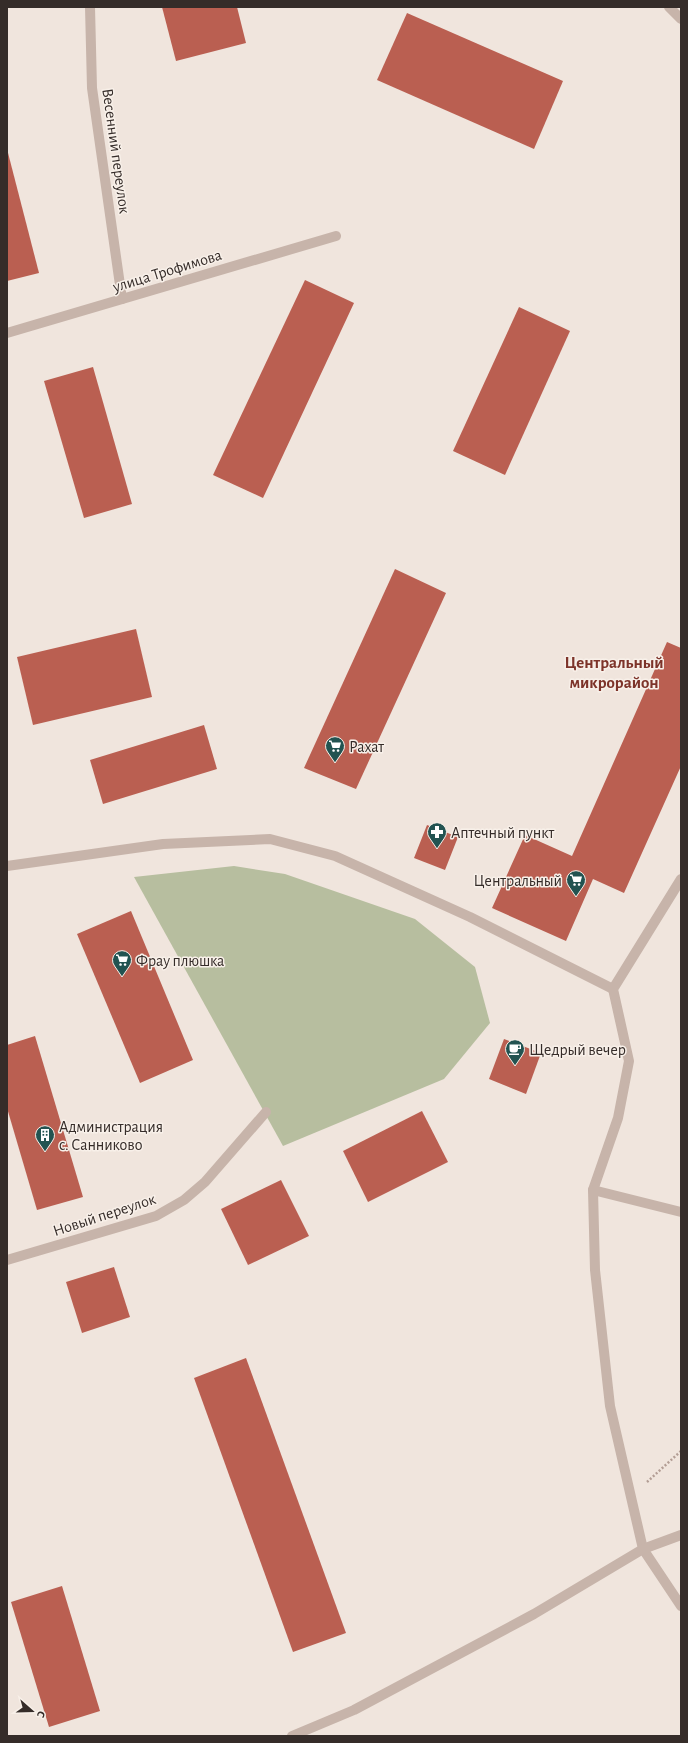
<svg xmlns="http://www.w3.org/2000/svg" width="688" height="1743" viewBox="0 0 688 1743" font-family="'Alegreya Sans',sans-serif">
  <rect width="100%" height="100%" fill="#f0e5dd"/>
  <path fill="#b7be9f" d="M234,866L285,874L415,919L475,967L490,1023L444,1079L283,1146L134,877Z"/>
  <g fill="#ba5f51">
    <path d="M162,7H237L246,43L176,61Z"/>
    <path d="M407,13L563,81L534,149L377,80Z"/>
    <path d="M7,149L39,273L7,281Z"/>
    <path d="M305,280L354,303L263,498L213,475Z"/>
    <path d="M519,307L570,331L505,475L453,451Z"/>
    <path d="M93,367L132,504L84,518L44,381Z"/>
    <path d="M395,569L446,593L356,789L304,768Z"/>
    <path d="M136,629L152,697L33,725L17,657Z"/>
    <path d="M667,642L681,648V766L624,893L593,879L566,941L492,908L525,835L572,856Z"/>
    <path d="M204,725L217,769L103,804L90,760Z"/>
    <path d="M427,825L458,837L445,870L414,858Z"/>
    <path d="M131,911L193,1060L140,1083L77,934Z"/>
    <path d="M35,1036L83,1197L37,1210L7,1108V1045Z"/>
    <path d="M504,1039L541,1053L526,1094L489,1079Z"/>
    <path d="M422,1111L448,1162L368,1202L343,1151Z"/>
    <path d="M281,1180L309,1236L248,1265L221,1209Z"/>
    <path d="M114,1267L130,1317L82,1333L66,1282Z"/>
    <path d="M246,1358L346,1633L293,1652L194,1378Z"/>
    <path d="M62,1586L100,1711L49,1727L11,1602Z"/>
  </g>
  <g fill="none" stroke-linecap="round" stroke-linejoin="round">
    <path stroke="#b39e95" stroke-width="2.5" stroke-dasharray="2 2" stroke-linecap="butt" d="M647,1482L681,1451"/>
    <path stroke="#c7b4aa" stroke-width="10" d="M669,7L681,19"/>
    <g stroke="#c7b4aa" stroke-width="10">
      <path d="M90,7L92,88L122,299"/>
      <path d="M7,333L336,236"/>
      <path d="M7,866L163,844L270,839L335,856L470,917L613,989"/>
      <path d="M681,879L613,989L629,1061L618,1118L593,1190L595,1270L610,1406L643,1549L681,1606"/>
      <path d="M593,1190L681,1212"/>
      <path d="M7,1260L156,1216L184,1200L205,1182L266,1112"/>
      <path d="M292,1736L354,1710L534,1614L643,1549L681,1535"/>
    </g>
  </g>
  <defs>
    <g id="supermarket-pin" transform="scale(1)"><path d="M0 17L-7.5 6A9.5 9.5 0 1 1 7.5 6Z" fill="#225351" stroke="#f8f0e9"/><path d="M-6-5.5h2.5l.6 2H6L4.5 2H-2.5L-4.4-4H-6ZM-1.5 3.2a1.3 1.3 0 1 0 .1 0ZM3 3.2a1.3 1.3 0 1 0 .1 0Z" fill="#fff"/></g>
    <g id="pharmacy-pin" transform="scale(1)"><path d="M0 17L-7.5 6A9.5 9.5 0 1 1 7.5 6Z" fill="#225351" stroke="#f8f0e9"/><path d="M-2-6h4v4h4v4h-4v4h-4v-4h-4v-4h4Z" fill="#fff"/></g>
    <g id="cafe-pin" transform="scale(1)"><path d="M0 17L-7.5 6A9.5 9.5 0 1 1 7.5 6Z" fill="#225351" stroke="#f8f0e9"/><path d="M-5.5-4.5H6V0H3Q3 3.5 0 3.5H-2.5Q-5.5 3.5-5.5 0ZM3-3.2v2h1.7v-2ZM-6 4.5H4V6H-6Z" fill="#fff"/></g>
    <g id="building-pin" transform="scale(1)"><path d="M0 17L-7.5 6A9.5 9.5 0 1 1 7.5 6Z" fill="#225351" stroke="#f8f0e9"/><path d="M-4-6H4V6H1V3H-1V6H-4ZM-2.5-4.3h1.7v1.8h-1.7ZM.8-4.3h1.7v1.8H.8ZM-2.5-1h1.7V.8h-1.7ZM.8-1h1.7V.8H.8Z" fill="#fff"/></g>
  </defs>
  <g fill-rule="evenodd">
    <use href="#supermarket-pin" x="335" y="746"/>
    <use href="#pharmacy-pin" x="437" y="832"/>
    <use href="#supermarket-pin" x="576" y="880"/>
    <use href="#supermarket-pin" x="122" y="960"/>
    <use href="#cafe-pin" x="515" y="1049"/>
    <use href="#building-pin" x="45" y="1135"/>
  </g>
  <g text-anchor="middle" stroke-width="3" stroke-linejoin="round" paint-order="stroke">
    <g font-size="16" fill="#352c29" stroke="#f8f0e9">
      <text transform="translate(117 151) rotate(82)" y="6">Весенний переулок</text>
      <text transform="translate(167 270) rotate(-17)" y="6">улица Трофимова</text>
      <text transform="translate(104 1214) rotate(-18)" y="6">Новый переулок</text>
    </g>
    <g font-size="16" fill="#352c29" stroke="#f8f0e9" text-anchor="start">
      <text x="349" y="752">Рахат</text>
      <text x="451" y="838">Аптечный пункт</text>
      <text x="562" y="886" text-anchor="end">Центральный</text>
      <text x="136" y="966">Фрау плюшка</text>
      <text x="529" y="1055">Щедрый вечер</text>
      <text x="59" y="1132">Администрация<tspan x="59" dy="18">с. Санниково</tspan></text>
    </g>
    <g font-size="17" font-weight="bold" fill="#7d342a" stroke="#f8f0e9">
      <text x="614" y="668">Центральный<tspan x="614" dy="20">микрорайон</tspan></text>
    </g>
  </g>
  <rect width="688" height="1743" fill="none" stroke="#352c29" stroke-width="16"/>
  <g transform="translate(32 1711) rotate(110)" stroke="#f8f0e9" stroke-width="3" paint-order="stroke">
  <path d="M0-3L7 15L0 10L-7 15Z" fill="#352c29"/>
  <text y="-6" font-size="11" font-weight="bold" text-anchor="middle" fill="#352c29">С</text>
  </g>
</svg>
